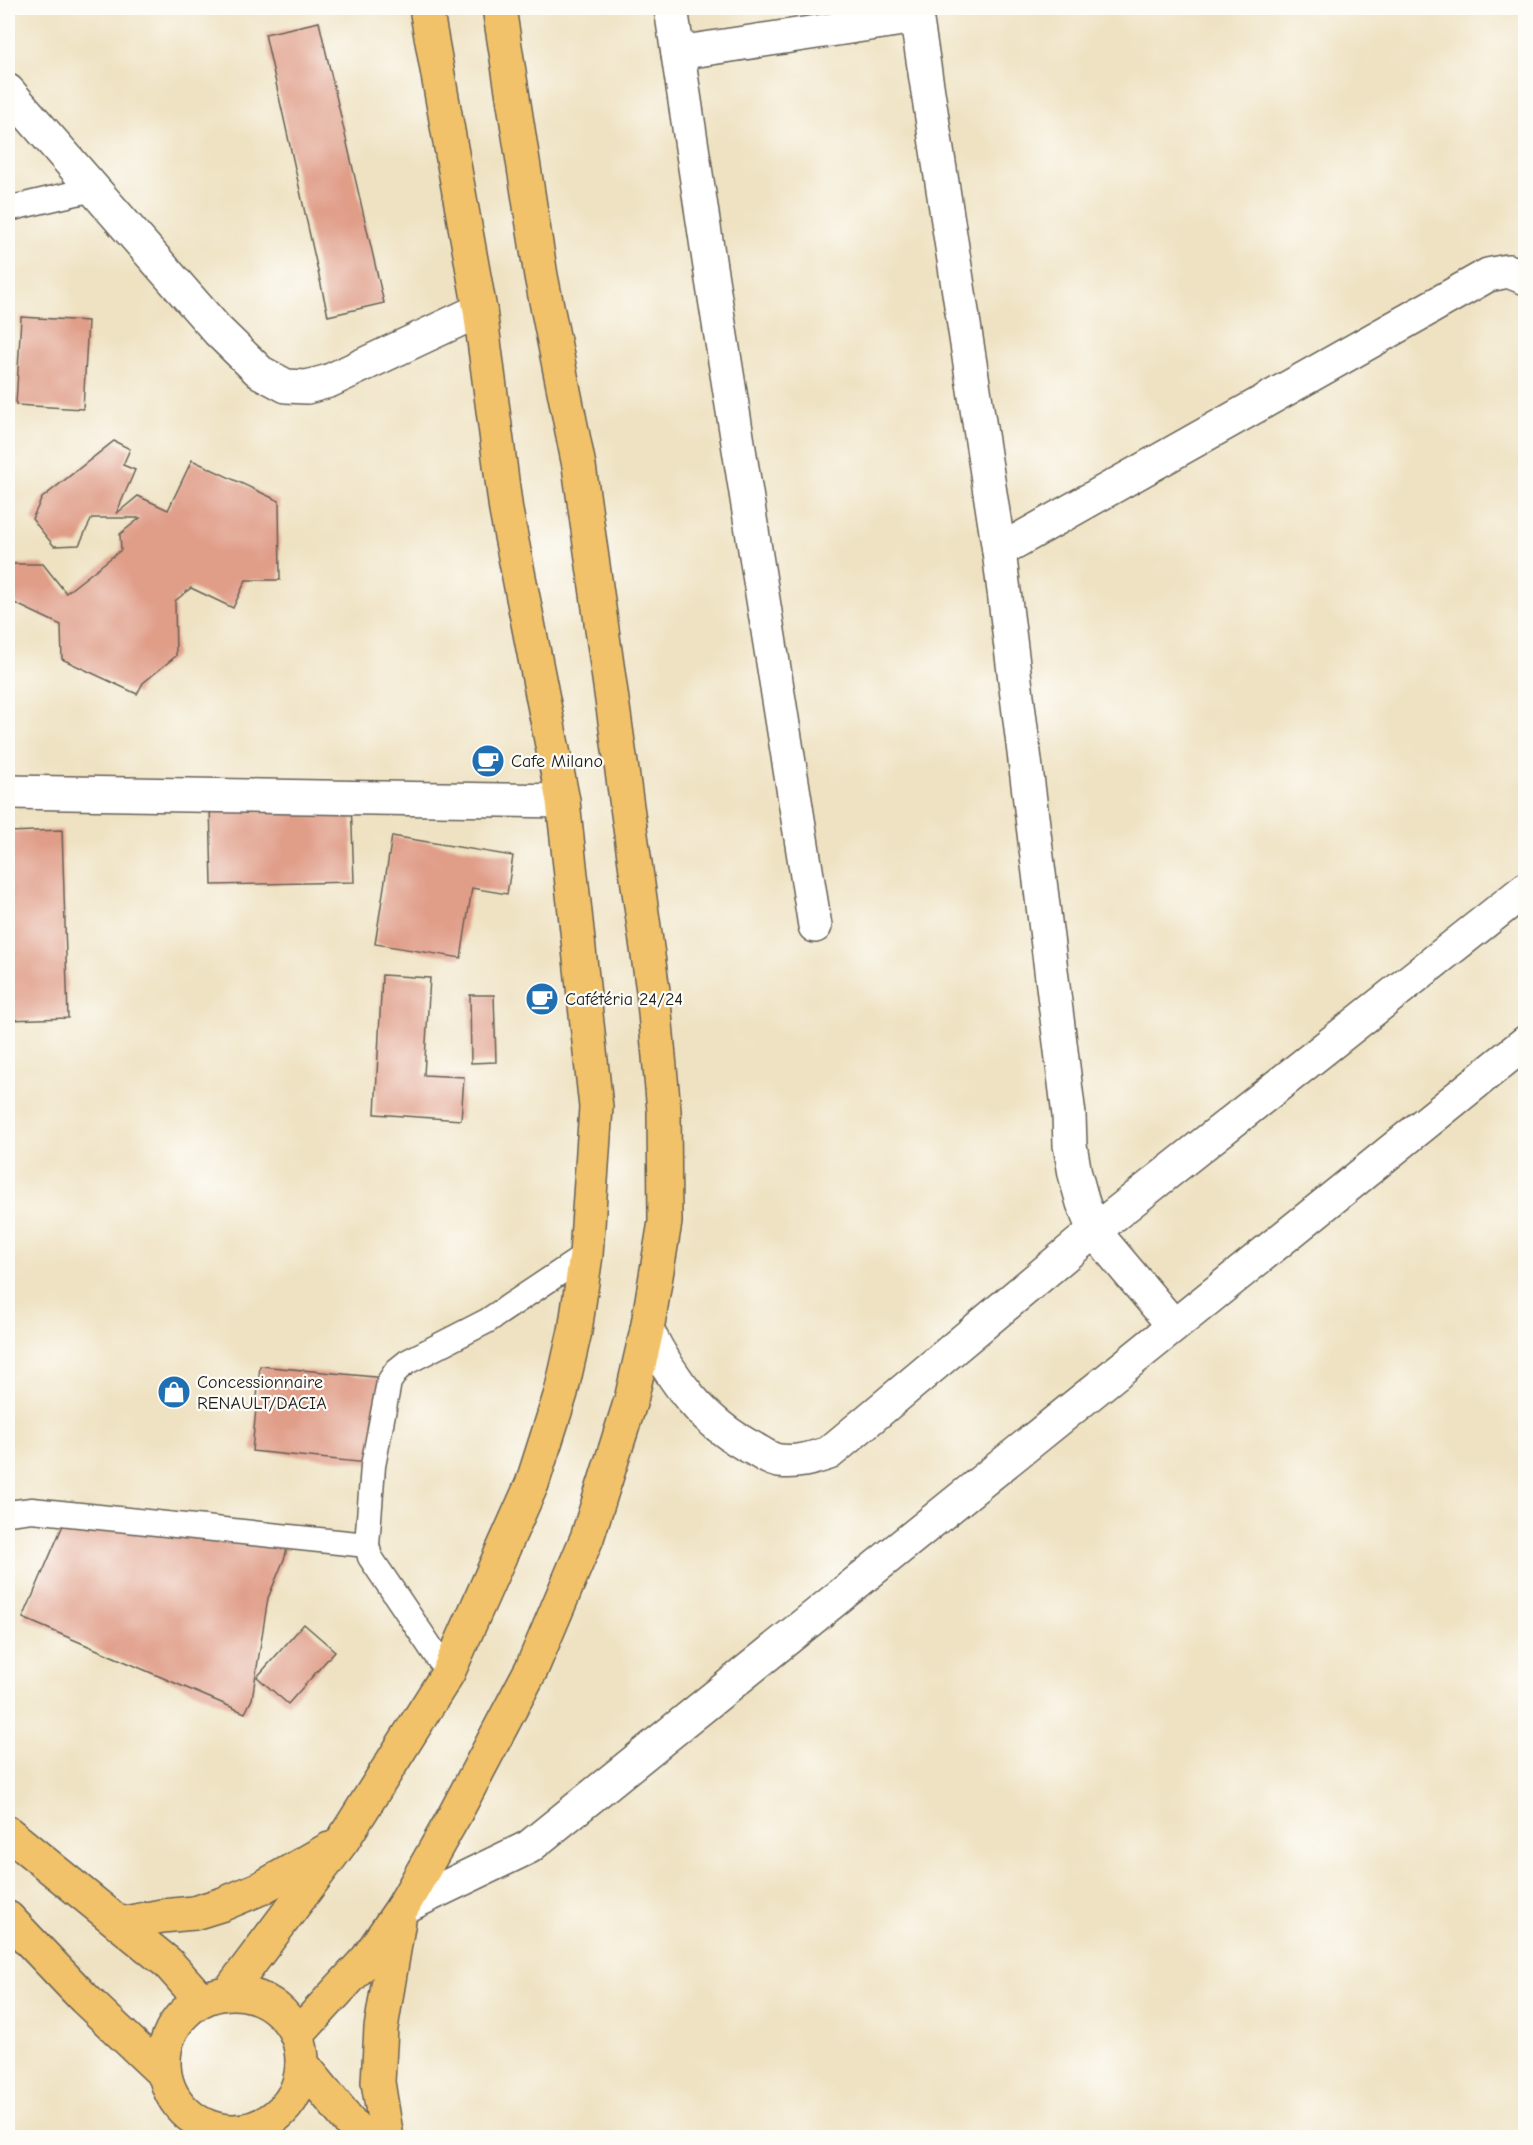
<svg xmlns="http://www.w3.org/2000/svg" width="1533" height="2145" viewBox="0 0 1533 2145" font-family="'Comic Neue',sans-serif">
  <rect width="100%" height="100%" fill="#fdfcf7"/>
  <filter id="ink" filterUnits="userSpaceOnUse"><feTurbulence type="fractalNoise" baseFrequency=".0167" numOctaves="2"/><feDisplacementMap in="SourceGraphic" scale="12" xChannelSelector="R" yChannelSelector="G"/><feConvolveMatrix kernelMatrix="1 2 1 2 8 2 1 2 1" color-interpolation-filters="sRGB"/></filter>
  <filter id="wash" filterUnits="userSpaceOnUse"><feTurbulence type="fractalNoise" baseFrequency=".008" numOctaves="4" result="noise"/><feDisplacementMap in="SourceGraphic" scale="24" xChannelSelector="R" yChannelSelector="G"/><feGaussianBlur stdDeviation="1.35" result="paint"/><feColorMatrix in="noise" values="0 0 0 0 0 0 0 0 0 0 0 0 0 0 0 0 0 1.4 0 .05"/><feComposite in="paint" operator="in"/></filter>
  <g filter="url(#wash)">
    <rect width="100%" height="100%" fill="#efe2c2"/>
    <g id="blocks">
      <g fill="#e09d88">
        <path d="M319,22L384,303L328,316L265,34Z"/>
        <path d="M21,317L88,321L83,409L16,405Z"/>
        <path d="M114,441L130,449L123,465L135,470L116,514L138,496L168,510L192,460L279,501L280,580H246L233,608L191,588L175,601L176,656L143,683L137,694L62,659L61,625L8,600V564H43L66,593L121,550L120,534L140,518H92L79,545L54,546L32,519L42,498Z"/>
        <path d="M351,800L354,882L212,885L210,804Z"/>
        <path d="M62,830L68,1018L8,1020V832Z"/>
        <path d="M392,836L513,856L507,894L472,888L461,958L375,944Z"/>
        <path d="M382,975L430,978L424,1075L464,1077L461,1120L375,1114Z"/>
        <path d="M470,995H494L496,1062L471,1063Z"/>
        <path d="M260,1366L385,1378L377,1464L252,1451Z"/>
        <path d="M69,1511L288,1542L285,1557L268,1598L252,1699L245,1713L23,1618Z"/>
        <path d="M304,1624L335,1651L288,1704L257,1677Z"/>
      </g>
    </g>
  </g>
  <g filter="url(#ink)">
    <use href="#blocks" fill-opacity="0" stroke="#666156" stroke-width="1.5"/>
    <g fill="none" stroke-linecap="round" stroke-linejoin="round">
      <g stroke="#666156" stroke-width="27">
        <g id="service">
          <path d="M8,209L93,189"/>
          <path d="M8,1513L32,1510L367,1545"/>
          <path d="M448,1673L370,1557L367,1545L373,1466L389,1382L397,1370L407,1362L487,1321L586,1255"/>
        </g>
      </g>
      <g stroke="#666156" stroke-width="36">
        <g id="minor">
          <path d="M671,8L710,267L815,926"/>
          <path d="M915,8L999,551L1069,1115L1070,1145L1075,1174L1083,1203L1094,1231L1173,1325"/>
          <path d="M678,53L916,17"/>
          <path d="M8,91L218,331L260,372L286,386L307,387L329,381L480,310"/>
          <path d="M999,551L1488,275L1508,271L1526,278"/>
          <path d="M8,792L563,801"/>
          <path d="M647,1330C672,1380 703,1423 754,1449C761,1453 770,1460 779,1461C797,1463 811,1459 829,1453L1094,1231L1526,889"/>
          <path d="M402,1908L529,1847L1526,1042"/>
        </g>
      </g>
      <g stroke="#666156" stroke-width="36">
        <g id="primary">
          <path d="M8,1833L168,1963L201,2000"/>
          <path d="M8,1918L84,1998L164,2074"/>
        </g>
      </g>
      <g stroke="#666156" stroke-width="36">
        <g id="trunk">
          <path d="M120,1924L162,1916L194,1913L223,1904L261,1888L329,1849"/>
          <circle cx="233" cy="2062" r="69"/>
          <path d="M228,1993L343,1840L448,1673L532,1484L561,1393L575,1331L586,1255L596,1107L563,801L506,511L480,310L426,8"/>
          <path d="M297,2035L367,1959L402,1908L454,1816L532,1668L587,1538L631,1400L647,1330L665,1222L664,1111L653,991L579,466L541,276L499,8"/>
          <path d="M303,2065L363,2138"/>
          <path d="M387,2138L378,2082L381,2028L399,1920"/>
        </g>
      </g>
      <use href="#service" stroke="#fff" stroke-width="24"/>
      <use href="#minor" stroke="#fff" stroke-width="33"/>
      <use href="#primary" stroke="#f2c26a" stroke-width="33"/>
      <use href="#trunk" stroke="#f2c26a" stroke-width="33"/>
    </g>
  </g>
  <defs>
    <g id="cafe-disc" transform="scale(1.725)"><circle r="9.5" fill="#1f6fb2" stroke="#fdfcf7"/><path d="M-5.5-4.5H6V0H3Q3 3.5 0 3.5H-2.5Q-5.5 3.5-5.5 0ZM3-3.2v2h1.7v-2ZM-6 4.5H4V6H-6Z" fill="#fff"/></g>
    <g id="shop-disc" transform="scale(1.725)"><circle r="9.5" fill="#1f6fb2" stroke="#fdfcf7"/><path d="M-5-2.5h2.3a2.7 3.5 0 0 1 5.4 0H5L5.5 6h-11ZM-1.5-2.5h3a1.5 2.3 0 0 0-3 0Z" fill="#fff"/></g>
  </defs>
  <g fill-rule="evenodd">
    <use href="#cafe-disc" x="488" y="761"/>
    <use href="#cafe-disc" x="542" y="999"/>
    <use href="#shop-disc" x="174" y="1392"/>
  </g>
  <g text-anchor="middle" stroke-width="4.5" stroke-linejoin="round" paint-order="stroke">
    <g font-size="18" fill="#1c1c1c" stroke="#fdfcf7" text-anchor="start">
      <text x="511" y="767">Cafe Milano</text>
      <text x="565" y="1005">Cafétéria 24/24</text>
      <text x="197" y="1388">Concessionnaire<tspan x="197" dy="21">RENAULT/DACIA</tspan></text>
    </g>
  </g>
  <rect width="1533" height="2145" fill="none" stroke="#fdfcf7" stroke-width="30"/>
</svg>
